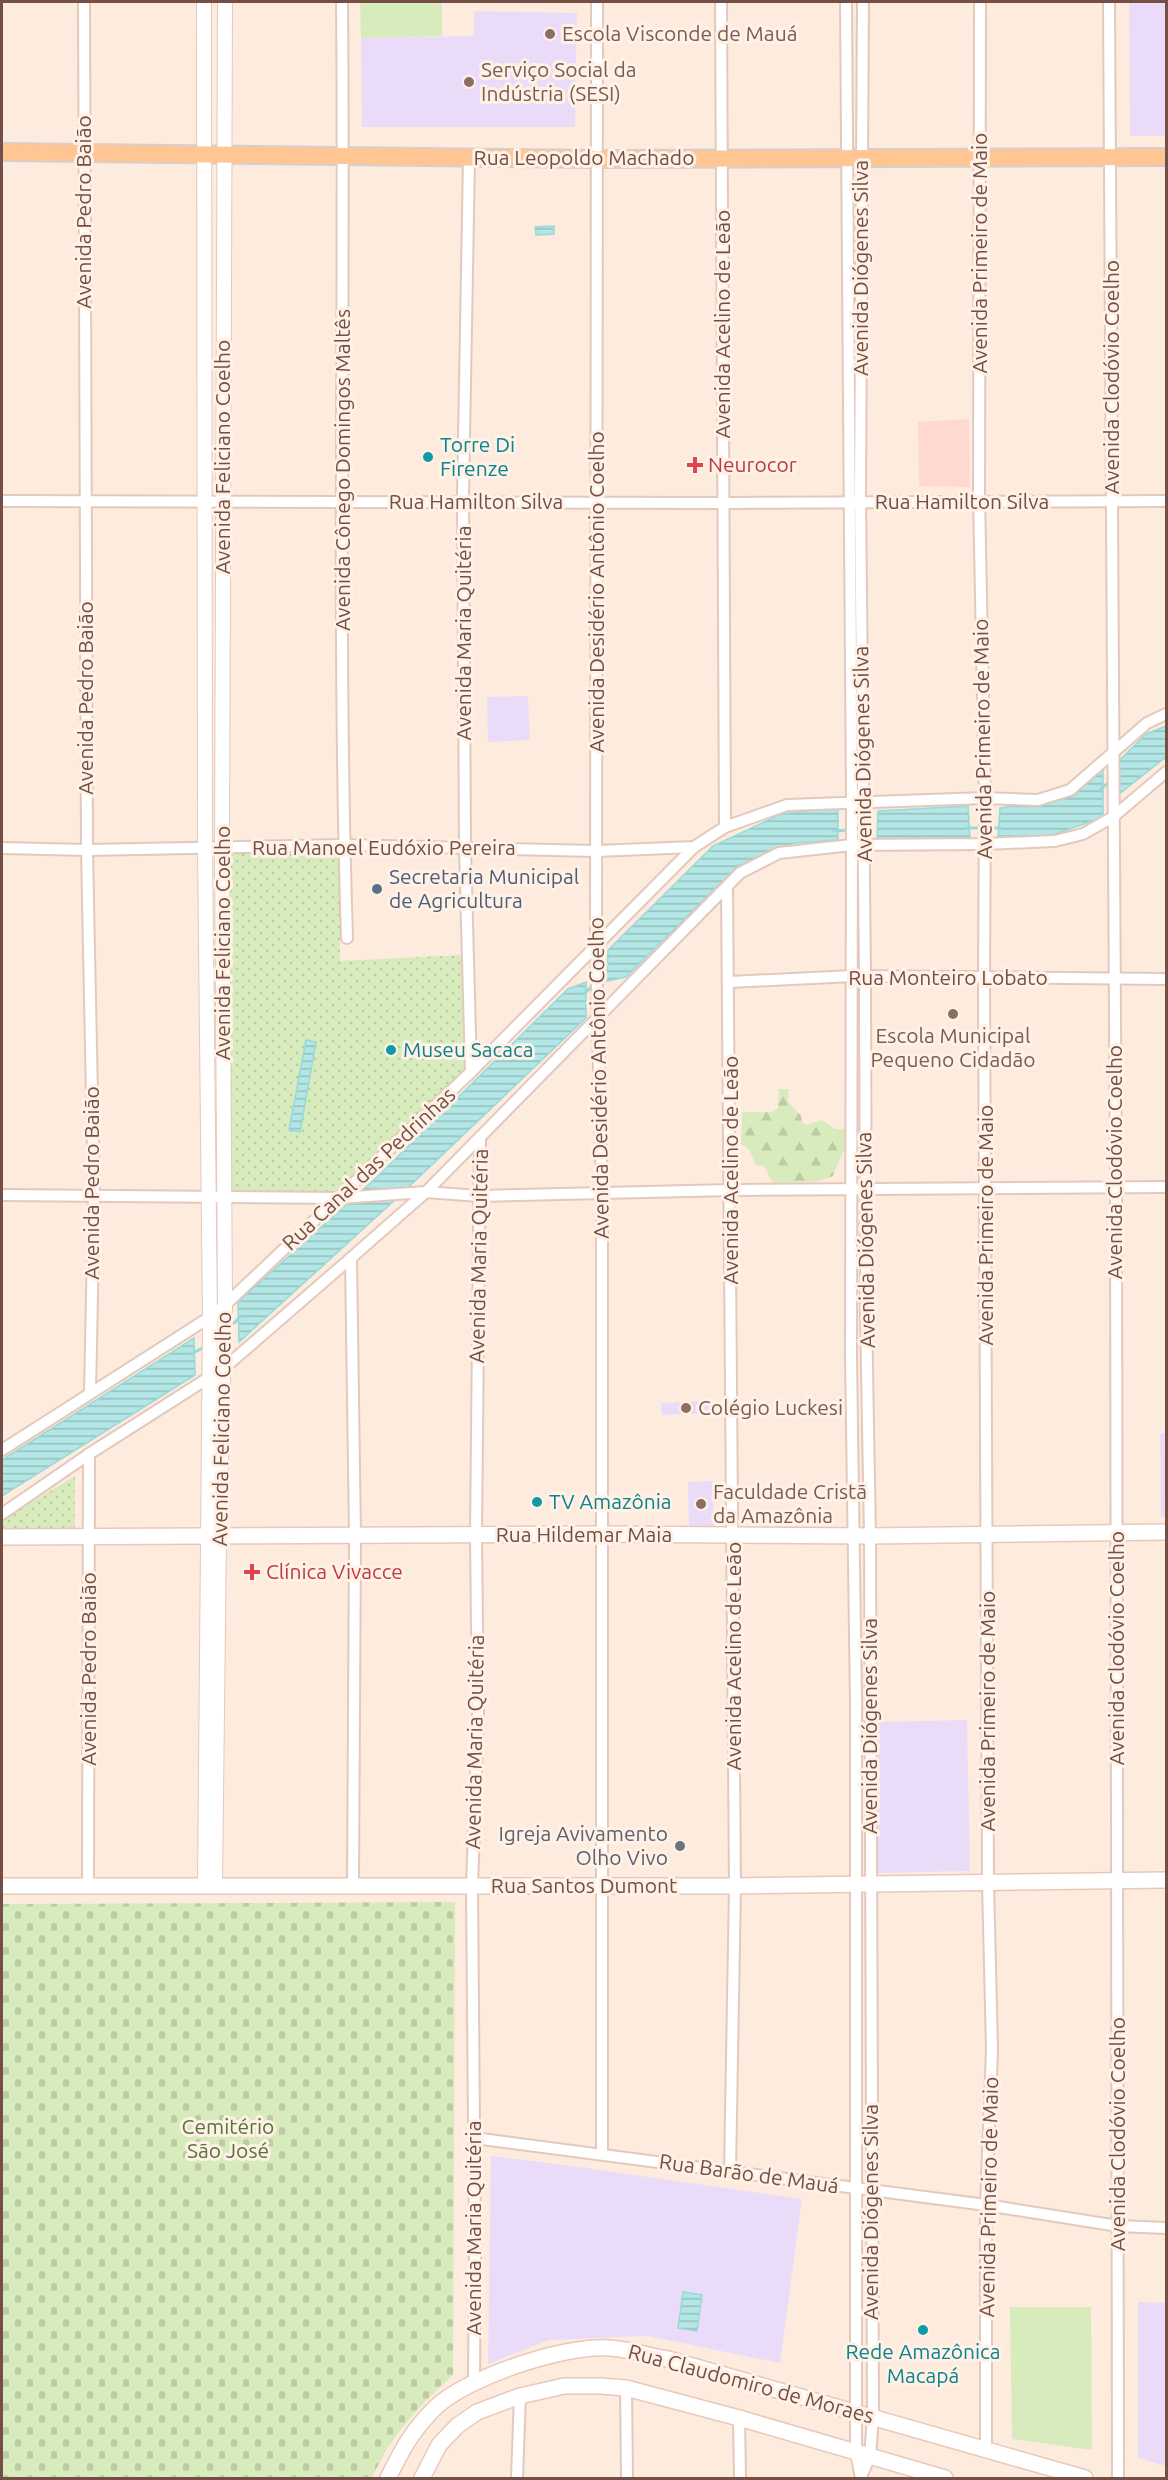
<svg xmlns="http://www.w3.org/2000/svg" width="1168" height="2480" viewBox="0 0 1168 2480" font-family="Ubuntu,sans-serif">
  <defs>
    <pattern id="forest-firs" width="22" height="20" patternUnits="userSpaceOnUse" patternTransform="scale(1.5)"><rect width="22" height="20" fill="#d7ebbd"/><path d="M5 1l3.5 6h-7zM16 11l3.5 6h-7z" fill="#bccba4"/></pattern>
    <pattern id="cemetery-stones" width="16" height="16" patternUnits="userSpaceOnUse" patternTransform="scale(1.5)"><rect width="16" height="16" fill="#d7ebbd"/><path d="M2 7V4a2 2 0 0 1 4 0v3zM10 15v-3a2 2 0 0 1 4 0v3z" fill="#bccba4"/></pattern>
    <pattern id="park-dots" width="8" height="8" patternUnits="userSpaceOnUse" patternTransform="scale(1.5)"><rect width="8" height="8" fill="#d7ebbd"/><path d="M2 2h.1M6 6h.1" fill="none" stroke="#bccba4" stroke-width="1.8" stroke-linecap="round"/></pattern>
    <pattern id="water-rules" width="6" height="5" patternUnits="userSpaceOnUse" patternTransform="scale(1.5)"><rect width="6" height="5" fill="#b3e7e6"/><path d="M0 2.5h6" fill="none" stroke="#96bebc"/></pattern>
  </defs>
  <rect width="100%" height="100%" fill="#fdecde"/>
  <path fill="#fed8d1" d="M969,419L970,487L919,486L918,422Z"/>
  <g fill="#eadcf9">
    <path d="M1129,2H1166V136H1130Z"/>
    <path d="M474,11L577,13L575,127H362L361,38L474,36Z"/>
    <path d="M528,696L530,740L488,742L487,697Z"/>
    <path d="M709,1401L711,1413L662,1415L661,1403Z"/>
    <path d="M1160,1433H1166V1517H1161Z"/>
    <path d="M712,1481L714,1526H689L688,1482Z"/>
    <path d="M967,1720L970,1871L878,1873L875,1722Z"/>
    <path d="M491,2156L572,2166L802,2199L780,2363L647,2336L549,2340L488,2364Z"/>
    <path d="M1138,2302L1166,2303V2466L1138,2458Z"/>
  </g>
  <path fill="url(#forest-firs)" d="M779,1089H789C786,1108 792,1103 801,1116L802,1123L807,1125L822,1120L835,1129H845L849,1134C846,1150 838,1161 833,1176L819,1181L773,1183L764,1166L756,1165L749,1149L741,1144L742,1112H772L778,1108Z"/>
  <path fill="url(#cemetery-stones)" d="M455,1902L453,2375C418,2407 391,2435 372,2478H2V1904Z"/>
  <g fill="url(#park-dots)">
    <path d="M340,850V961L462,955L467,1072L336,1194L226,1196L223,851Z"/>
    <path d="M75,1476V1528H2V1520Z"/>
  </g>
  <g fill="#d7ebbd">
    <path d="M360,2H442V36L361,38Z"/>
    <path d="M1010,2307H1091L1092,2450L1012,2439Z"/>
  </g>
  <g fill="url(#water-rules)" stroke="#98d9d9" stroke-width="1.5">
    <path d="M554,226V234L536,235L535,227Z"/>
    <path d="M1166,726V757L1118,795L1117,763L1146,734Z"/>
    <path d="M1103,770V817L1053,835L998,838L1000,808L1071,797Z"/>
    <path d="M968,806L970,838L877,841L878,811Z"/>
    <path d="M838,807V840L795,843L738,866L626,977L607,981L608,950L713,846L781,814Z"/>
    <path d="M586,982V1018L396,1199L239,1342L238,1302L378,1176L568,989Z"/>
    <path d="M306,1040L316,1042L300,1132L289,1130Z"/>
    <path d="M194,1338L195,1375L2,1496V1460Z"/>
    <path d="M683,2292L702,2295L697,2331L678,2328Z"/>
  </g>
  <g fill="none" stroke-linecap="round" stroke-linejoin="round">
    <g stroke="#98d9d9" stroke-width="3">
      <path d="M1100,790L1111,780"/>
      <path d="M966,828H1001"/>
      <path d="M834,831L849,830"/>
      <path d="M584,994L594,984"/>
      <path d="M230,1327L240,1317"/>
      <path d="M193,1353L206,1346"/>
    </g>
    <g stroke="#e3c9bd" stroke-width="14">
      <g id="minor">
        <path d="M84,2L87,850L94,1197L90,1393"/>
        <path d="M342,2C345,314 337,626 347,938"/>
        <path d="M597,2L596,945L602,1194V2154"/>
        <path d="M721,2L725,827"/>
        <path d="M846,2L852,801L851,1356L856,1703V2453L861,2478"/>
        <path d="M980,2L979,496L985,798L984,979L988,1882L992,2050L986,2205V2449"/>
        <path d="M1109,2L1116,1188L1118,2478"/>
        <path d="M469,158L463,495L465,848L471,1072"/>
        <path d="M2,501L724,503L1166,501"/>
        <path d="M2,848L87,850L344,845L596,851L694,847"/>
        <path d="M727,887L735,1886L730,2172"/>
        <path d="M730,982L852,976L1166,979"/>
        <path d="M2,1195L339,1198L426,1192L479,1196L731,1190L1166,1187"/>
        <path d="M351,1258L355,1536L353,1886"/>
        <path d="M2,1450L210,1317L225,1305L471,1072L694,847L725,827L787,805L985,798L1038,800L1070,790L1147,723L1166,714"/>
        <path d="M2,1514L89,1454L224,1368L351,1258L426,1192L740,873L779,853L852,845L985,844L1055,841L1083,834L1113,817L1166,772"/>
        <path d="M88,1885L89,1454"/>
        <path d="M474,2138L986,2205L1118,2226L1166,2228"/>
        <path d="M474,2384L475,2245L472,1886L478,1718L476,1535L480,1137"/>
        <path d="M626,2388L627,2478"/>
        <path d="M739,2418L740,2478"/>
        <path d="M861,2477L870,2456L873,2417L870,1536L866,1312L865,977L860,496L863,2"/>
        <path d="M517,2478L520,2396"/>
      </g>
    </g>
    <g stroke="#e3c9bd" stroke-width="16">
      <g id="tertiary">
        <path d="M204,2L205,848L210,1317L205,1884"/>
        <path d="M215,1885L219,1536L225,1305L222,848L225,2"/>
      </g>
    </g>
    <g stroke="#e8c8ba" stroke-width="18">
      <g id="secondary">
        <path d="M2,1537L603,1534L870,1536L1166,1532"/>
        <path d="M2,1886H735L1166,1880"/>
        <path d="M388,2478C402,2450 412,2430 436,2407C468,2377 566,2344 610,2348C629,2349 649,2356 668,2359L1085,2478"/>
        <path d="M422,2478L439,2445L457,2426L477,2412L520,2396L564,2386H601L626,2388L739,2418L945,2478"/>
      </g>
    </g>
    <g stroke="#d8cecb" stroke-width="20">
      <path id="primary" d="M2,152L597,159L1166,157"/>
    </g>
    <use href="#minor" stroke="#fff" stroke-width="10"/>
    <use href="#tertiary" stroke="#fff" stroke-width="14"/>
    <use href="#secondary" stroke="#fff" stroke-width="15"/>
    <use href="#primary" stroke="#ffc693" stroke-width="16"/>
  </g>
  <g fill="#8d6e63" stroke="#fff1e5" stroke-width="2">
    <circle cx="550" cy="34" r="6"/>
    <circle cx="469" cy="82" r="6"/>
    <circle cx="953" cy="1014" r="6"/>
    <circle cx="686" cy="1408" r="6"/>
    <circle cx="701" cy="1504" r="6"/>
  </g>
  <g fill="#0f9aa8" stroke="#fff1e5" stroke-width="2">
    <circle cx="428" cy="457" r="6"/>
    <circle cx="391" cy="1050" r="6"/>
    <circle cx="537" cy="1502" r="6"/>
    <circle cx="923" cy="2330" r="6"/>
  </g>
  <g fill="#e0444e" stroke="#fff1e5" stroke-width="2">
    <path d="M692 456h6v6h6v6h-6v6h-6v-6h-6v-6h6z"/>
    <path d="M249 1563h6v6h6v6h-6v6h-6v-6h-6v-6h6z"/>
  </g>
  <circle fill="#5c6f8a" stroke="#fff1e5" stroke-width="2" cx="377" cy="889" r="6"/>
  <circle fill="#6b7280" stroke="#fff1e5" stroke-width="2" cx="680" cy="1846" r="6"/>
  <g text-anchor="middle" stroke-width="6" stroke-linejoin="round" paint-order="stroke">
    <g font-size="21" fill="#785e54" stroke="#fff1e5" text-anchor="start">
      <text x="562" y="41">Escola Visconde de Mauá</text>
      <text x="481" y="77">Serviço Social da<tspan x="481" dy="24">Indústria (SESI)</tspan></text>
      <text x="953" y="1043" text-anchor="middle">Escola Municipal<tspan x="953" dy="24">Pequeno Cidadão</tspan></text>
      <text x="698" y="1415">Colégio Luckesi</text>
      <text x="713" y="1499">Faculdade Cristã<tspan x="713" dy="24">da Amazônia</tspan></text>
    </g>
    <g font-size="21" fill="#744f46" stroke="#fff1e5">
      <text x="584" y="165">Rua Leopoldo Machado</text>
      <text transform="translate(84 212) rotate(-90)" y="7">Avenida Pedro Baião</text>
      <text transform="translate(980 253) rotate(-90)" y="7">Avenida Primeiro de Maio</text>
      <text transform="translate(861 268) rotate(-90)" y="7">Avenida Diógenes Silva</text>
      <text transform="translate(723 324) rotate(-90)" y="7">Avenida Acelino de Leão</text>
      <text transform="translate(1112 377) rotate(-90)" y="7">Avenida Clodóvio Coelho</text>
      <text transform="translate(223 457) rotate(-90)" y="7">Avenida Feliciano Coelho</text>
      <text transform="translate(343 470) rotate(-90)" y="7">Avenida Cônego Domingos Maltês</text>
      <text x="476" y="509">Rua Hamilton Silva</text>
      <text x="962" y="509">Rua Hamilton Silva</text>
      <text transform="translate(597 592) rotate(-90)" y="7">Avenida Desidério Antônio Coelho</text>
      <text transform="translate(464 633) rotate(-90)" y="7">Avenida Maria Quitéria</text>
      <text transform="translate(86 698) rotate(-90)" y="7">Avenida Pedro Baião</text>
      <text transform="translate(983 739) rotate(-91)" y="7">Avenida Primeiro de Maio</text>
      <text transform="translate(863 754) rotate(-91)" y="7">Avenida Diógenes Silva</text>
      <text x="384" y="855">Rua Manoel Eudóxio Pereira</text>
      <text transform="translate(223 943) rotate(-90)" y="7">Avenida Feliciano Coelho</text>
      <text x="948" y="985">Rua Monteiro Lobato</text>
      <text transform="translate(599 1078) rotate(-91)" y="7">Avenida Desidério Antônio Coelho</text>
      <text transform="translate(1115 1162) rotate(-90)" y="7">Avenida Clodóvio Coelho</text>
      <text transform="translate(369 1169) rotate(-43)" y="7">Rua Canal das Pedrinhas</text>
      <text transform="translate(731 1170) rotate(-90)" y="7">Avenida Acelino de Leão</text>
      <text transform="translate(92 1183) rotate(-90)" y="7">Avenida Pedro Baião</text>
      <text transform="translate(986 1225) rotate(-90)" y="7">Avenida Primeiro de Maio</text>
      <text transform="translate(866 1240) rotate(-91)" y="7">Avenida Diógenes Silva</text>
      <text transform="translate(479 1256) rotate(-89)" y="7">Avenida Maria Quitéria</text>
      <text transform="translate(222 1429) rotate(-89)" y="7">Avenida Feliciano Coelho</text>
      <text x="584" y="1542">Rua Hildemar Maia</text>
      <text transform="translate(1117 1648) rotate(-90)" y="7">Avenida Clodóvio Coelho</text>
      <text transform="translate(734 1656) rotate(-90)" y="7">Avenida Acelino de Leão</text>
      <text transform="translate(89 1669) rotate(-90)" y="7">Avenida Pedro Baião</text>
      <text transform="translate(988 1711) rotate(-90)" y="7">Avenida Primeiro de Maio</text>
      <text transform="translate(870 1726) rotate(-90)" y="7">Avenida Diógenes Silva</text>
      <text transform="translate(475 1742) rotate(-89)" y="7">Avenida Maria Quitéria</text>
      <text x="584" y="1893">Rua Santos Dumont</text>
      <text transform="translate(1118 2134) rotate(-90)" y="7">Avenida Clodóvio Coelho</text>
      <text transform="translate(749 2174) rotate(8)" y="7">Rua Barão de Mauá</text>
      <text transform="translate(989 2197) rotate(-89)" y="7">Avenida Primeiro de Maio</text>
      <text transform="translate(871 2212) rotate(-90)" y="7">Avenida Diógenes Silva</text>
      <text transform="translate(474 2228) rotate(-90)" y="7">Avenida Maria Quitéria</text>
      <text transform="translate(751 2384) rotate(15)" y="7">Rua Claudomiro de Moraes</text>
    </g>
    <g font-size="21" fill="#0d838f" stroke="#fff1e5" text-anchor="start">
      <text x="440" y="452">Torre Di<tspan x="440" dy="24">Firenze</tspan></text>
      <text x="403" y="1057">Museu Sacaca</text>
      <text x="549" y="1509">TV Amazônia</text>
      <text x="923" y="2359" text-anchor="middle">Rede Amazônica<tspan x="923" dy="24">Macapá</tspan></text>
    </g>
    <g font-size="21" fill="#be3a42" stroke="#fff1e5" text-anchor="start">
      <text x="708" y="472">Neurocor</text>
      <text x="266" y="1579">Clínica Vivacce</text>
    </g>
    <g font-size="21" fill="#4e5e75" stroke="#fff1e5" text-anchor="start">
      <text x="389" y="884">Secretaria Municipal<tspan x="389" dy="24">de Agricultura</tspan></text>
    </g>
    <g font-size="21" fill="#5b616d" stroke="#fff1e5" text-anchor="end">
      <text x="668" y="1841">Igreja Avivamento<tspan x="668" dy="24">Olho Vivo</tspan></text>
    </g>
    <g font-size="21" fill="#55743b" stroke="#fff1e5">
      <text x="228" y="2134">Cemitério<tspan x="228" dy="24">São José</tspan></text>
    </g>
  </g>
  <rect width="1168" height="2480" fill="none" stroke="#744f46" stroke-width="6"/>
</svg>
